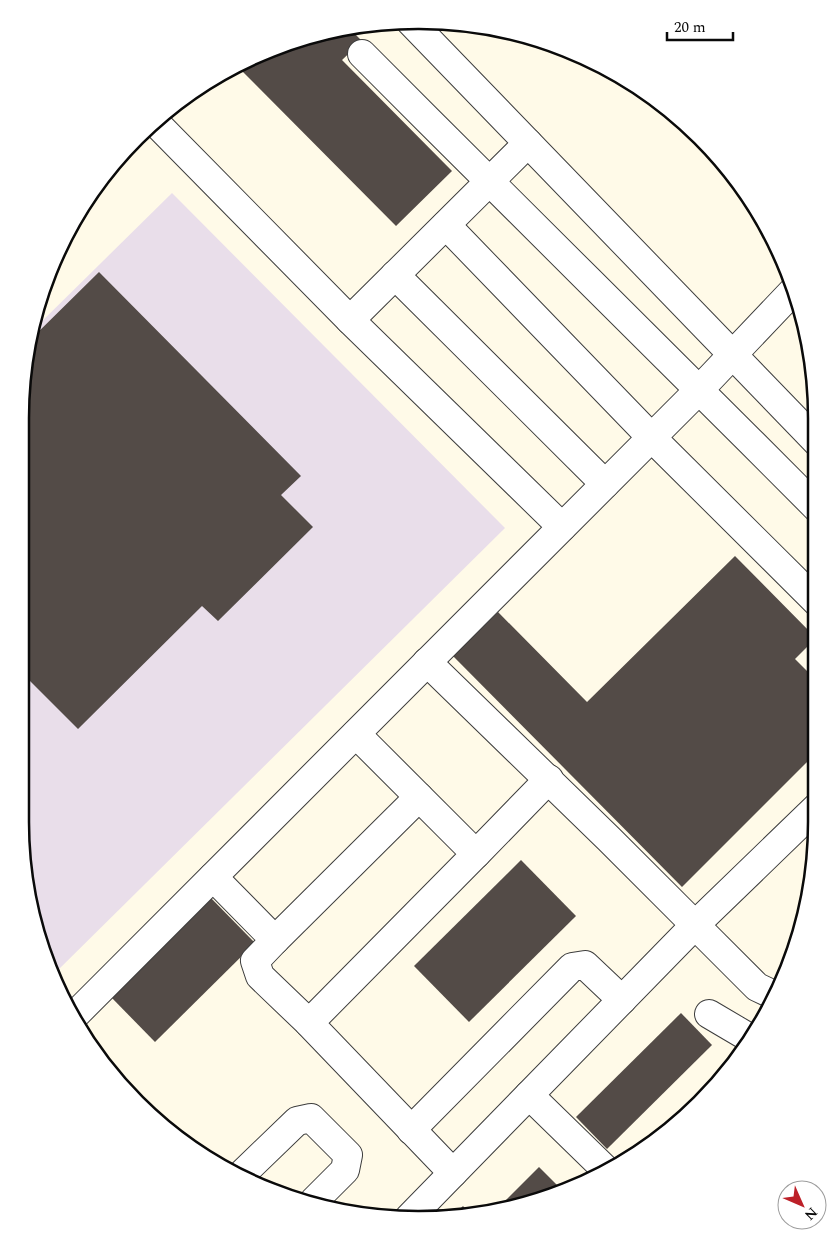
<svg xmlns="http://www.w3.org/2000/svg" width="837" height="1240" viewBox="0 0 837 1240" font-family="Spectral,serif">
  <rect width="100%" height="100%" fill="#fffae8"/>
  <path fill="#e9deea" d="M172,193L505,528L53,975L41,949L20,821V419L28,341L31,332Z"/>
  <g fill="#534b47">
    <path d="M348,27L362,41L342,60L452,171L396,226L237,66L266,50L340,28Z"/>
    <path d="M203,84L172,116L167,112L197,87Z"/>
    <path d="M99,272L301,476L281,495L313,527L218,621L202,606L78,729L20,671V418L27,343Z"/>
    <path d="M735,556L816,638L795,659L817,681V752L682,887L453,656L498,612L587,702Z"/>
    <path d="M521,860L576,916L469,1022L414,966Z"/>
    <path d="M210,897L255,943L155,1042L110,996Z"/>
    <path d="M681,1013L712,1045L607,1149L576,1117Z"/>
    <path d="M539,1167L560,1188L494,1212Z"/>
    <path d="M463,1206L470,1214L454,1215Z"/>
  </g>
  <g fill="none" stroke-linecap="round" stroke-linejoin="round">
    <g stroke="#3d3d3d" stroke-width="30">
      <g id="minor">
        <path d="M410,21L817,442"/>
        <path d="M362,54C513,206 666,356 817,508"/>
        <path d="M155,122L350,320"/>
        <path d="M528,143L350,320L562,527"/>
        <path d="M446,225L651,437L817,602"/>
        <path d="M395,275L605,484"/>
        <path d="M427,662L609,839L695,925L817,807"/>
        <path d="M356,734L476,854L309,1023L453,1173"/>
        <path d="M476,854L549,779"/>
        <path d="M213,877L275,940L255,961L260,976L309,1023"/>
        <path d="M275,940L419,797"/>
        <path d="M709,1014L748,1037"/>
        <path d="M74,1016L699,390L794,290"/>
        <path d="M529,1095L607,1171"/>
        <path d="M411,1130L572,967L585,965L622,1000"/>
        <path d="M241,1175L297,1121L311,1118L348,1155L345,1170L314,1201"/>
        <path d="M409,1218L695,925L757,987L776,996"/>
      </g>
    </g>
    <use href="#minor" stroke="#fff" stroke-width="28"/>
  </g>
  <path d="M0 0H837V1240H0ZM418 29H419A389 389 0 0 1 808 418V822A389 389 0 0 1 419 1211H418A389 389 0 0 1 29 822V418A389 389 0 0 1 418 29Z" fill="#fff" fill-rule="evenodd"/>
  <path fill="none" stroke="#0a0a0a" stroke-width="2.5" d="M418 29H419A389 389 0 0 1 808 418V822A389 389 0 0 1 419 1211H418A389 389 0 0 1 29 822V418A389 389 0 0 1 418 29Z"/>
  <g transform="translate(802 1205) rotate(135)"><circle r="24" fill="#ffffff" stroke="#9d9d9d"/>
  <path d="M0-4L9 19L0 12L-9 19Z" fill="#bd2028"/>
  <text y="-8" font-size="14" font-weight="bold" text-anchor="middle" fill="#0a0a0a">N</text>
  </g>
  <path d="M667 32v8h66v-8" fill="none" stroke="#0a0a0a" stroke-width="2.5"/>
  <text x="674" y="32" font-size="15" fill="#0a0a0a" stroke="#ffffff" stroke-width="4" paint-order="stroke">20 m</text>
</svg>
